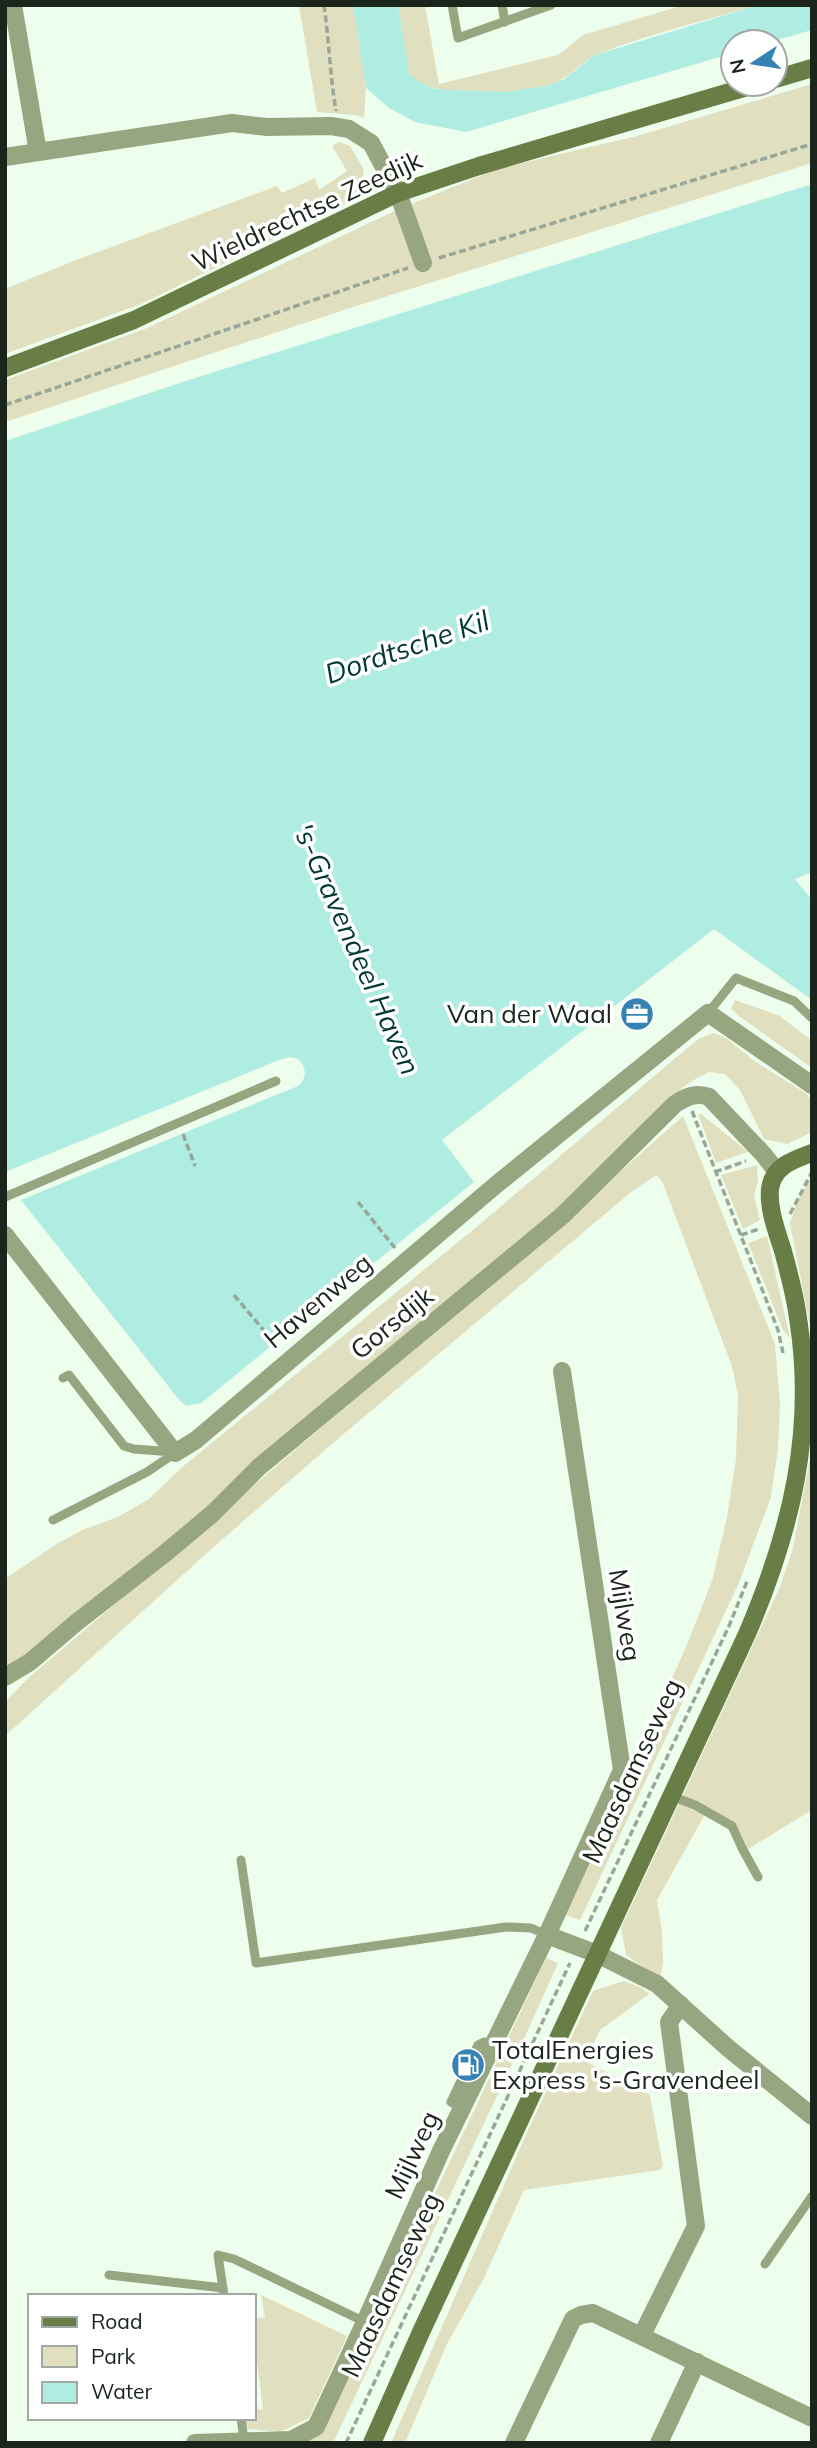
<svg xmlns="http://www.w3.org/2000/svg" width="817" height="2448" viewBox="0 0 817 2448" font-family="Mulish,sans-serif">
  <rect width="100%" height="100%" fill="#edfeed"/>
  <g fill="#e0dfbf">
    <path d="M299,5H353L366,88L364,118L355,115L317,112Z"/>
    <path d="M398,5H425L439,84L558,55L583,35L684,5H758C705,21 650,33 599,54C581,61 569,79 549,85C523,94 426,101 410,74C405,67 400,17 398,5Z"/>
    <path d="M812,84V163L356,306L5,422V380L147,328L401,208L500,168L637,136Z"/>
    <path d="M339,142L350,146L364,170L359,194L350,202L141,304L5,354V289L76,260L277,186L282,193L315,178L319,190L347,171L332,146Z"/>
    <path d="M735,1000L780,1016L812,1041V1068L739,1016L731,1009Z"/>
    <path d="M714,1033L726,1038L753,1060L807,1094L812,1103V1132L787,1144L764,1139L740,1090L725,1074L709,1072L697,1078L682,1088L623,1149L508,1253L155,1554L5,1677V1579L58,1543L85,1529L118,1517L149,1499L181,1468L479,1225L679,1055L700,1038Z"/>
    <path d="M698,1114H701L748,1152L716,1163Z"/>
    <path d="M683,1116L775,1344L780,1404L778,1448L771,1497L738,1585L580,1920L566,1915L686,1647L712,1581L727,1517L736,1459L738,1395L732,1366L662,1181L656,1175L630,1193L340,1437L218,1543L5,1736V1702L26,1680L596,1193Z"/>
    <path d="M757,1165L758,1182L754,1195L760,1220L743,1229L721,1175Z"/>
    <path d="M812,1177V1337L790,1223L798,1199Z"/>
    <path d="M767,1236L790,1338L783,1330L748,1243Z"/>
    <path d="M812,1447V1810L748,1849L708,1809L657,1900L662,1931L663,1963L660,1979L626,1955L621,1928L780,1587L793,1548Z"/>
    <path d="M546,1958L558,1963L523,2041L333,2443H302L321,2434Z"/>
    <path d="M624,1981L642,1988L649,1994L600,2030L585,2061L650,2095L663,2166L660,2170L524,2190L483,2280L447,2344L405,2443H391L529,2128L593,1991Z"/>
    <path d="M261,2295L347,2336L309,2418L280,2432L247,2429L244,2418H254V2408L263,2410L254,2337V2319L265,2317Z"/>
  </g>
  <g fill="#afece2">
    <path d="M353,5H398L409,73L418,81L434,89L503,92L547,86L564,79L595,55L758,5H812V30L770,42H733V53L466,132L415,122L389,108L366,88Z"/>
    <path d="M812,184V872L795,879L812,900V1000L714,929L442,1140L474,1182L201,1403L186,1406L180,1401L21,1200L298,1086C307,1079 307,1067 298,1059L290,1057L279,1060L5,1172V441L192,379Z"/>
  </g>
  <g fill="none" stroke-linecap="round" stroke-linejoin="round">
    <g stroke="#98a798" stroke-width="3.5" stroke-dasharray="7 3.5" stroke-linecap="butt">
      <path d="M324,5C329,40 330,76 336,111"/>
      <path d="M439,258L812,144"/>
      <path d="M5,405L408,268"/>
      <path d="M692,1111L778,1330L783,1353"/>
      <path d="M183,1134L195,1166"/>
      <path d="M715,1172L746,1161"/>
      <path d="M358,1202L395,1248"/>
      <path d="M790,1214L812,1172"/>
      <path d="M741,1235L759,1229"/>
      <path d="M234,1295L276,1345"/>
      <path d="M585,1931L729,1626L748,1579"/>
      <path d="M346,2443L570,1963"/>
    </g>
    <g stroke="#97a681" stroke-width="9">
      <path d="M452,5L458,38L551,5"/>
      <path d="M502,5L505,22"/>
      <path d="M708,1013L736,978L794,1001L812,1018"/>
      <path d="M5,1197L276,1081"/>
      <path d="M63,1378L69,1375L124,1446L134,1449L173,1452"/>
      <path d="M53,1520L147,1472L175,1453"/>
      <path d="M671,1796L695,1805L732,1826L742,1848L758,1877"/>
      <path d="M241,1860L256,1963L506,1927L531,1928L547,1935"/>
      <path d="M462,2108L451,2102L478,2045L484,2042L494,2043"/>
      <path d="M765,2264L812,2196"/>
      <path d="M109,2275L223,2288"/>
      <path d="M224,2296L218,2255L234,2259L365,2322"/>
      <path d="M241,2418L244,2440"/>
    </g>
    <g stroke="#97a681" stroke-width="18">
      <path d="M13,5L38,152"/>
      <path d="M5,157L232,123L267,127L331,126L349,129L371,143L398,193L423,263"/>
      <path d="M5,1235L175,1453L196,1440L497,1184L708,1013L812,1085"/>
      <path d="M5,1677L30,1662L77,1622L163,1555L212,1514L259,1467L563,1215L675,1104C686,1097 696,1092 709,1097L764,1155L776,1171"/>
      <path d="M547,1935L597,1954L657,1984L728,2048L812,2116"/>
      <path d="M642,2335L696,2226L669,2022L681,2005"/>
      <path d="M195,2443L291,2440L316,2427L365,2322L441,2151L547,1935L622,1770L562,1371"/>
      <path d="M514,2443L573,2319L581,2315L593,2313L812,2418"/>
      <path d="M659,2443L697,2362"/>
    </g>
    <g stroke="#697e46" stroke-width="18">
      <path d="M775,79L812,68"/>
      <path d="M5,368L134,320L398,193L479,166L757,84"/>
      <path d="M372,2443L421,2332L747,1634C791,1531 816,1431 798,1318C795,1295 789,1273 783,1251C777,1232 768,1209 770,1189C773,1166 793,1160 812,1153"/>
    </g>
  </g>
  <defs>
    <g id="office-disc" transform="scale(1.75)"><circle r="9.5" fill="#3682b5" stroke="#fff"/><path d="M-6-3h4V-5.5h4V-3h4V5H-6ZM-1-4.5V-3h2v-1.5ZM-6 0V1H6V0Z" fill="#fff"/></g>
    <g id="fuel-disc" transform="scale(1.75)"><circle r="9.5" fill="#3682b5" stroke="#fff"/><path d="M-5.5-6h7V0h2V4h1.3V-2.5L3-4.5l.8-.8L6-3V5H2.5V1h-1V6h-7ZM-4.2-4.7v3.2H.2V-4.7Z" fill="#fff"/></g>
  </defs>
  <g fill-rule="evenodd">
    <use href="#office-disc" x="637" y="1014"/>
    <use href="#fuel-disc" x="468" y="2065"/>
  </g>
  <g text-anchor="middle" stroke-width="7" stroke-linejoin="round" paint-order="stroke">
    <g font-size="26" fill="#1b251b" stroke="#fff">
      <text transform="translate(307 211) rotate(-25)" y="9">Wieldrechtse Zeedijk</text>
      <text transform="translate(318 1301) rotate(-40)" y="9">Havenweg</text>
      <text transform="translate(392 1323) rotate(-39)" y="9">Gorsdijk</text>
      <text transform="translate(625 1615) rotate(81)" y="9">Mijlweg</text>
      <text transform="translate(632 1771) rotate(-65)" y="9">Maasdamseweg</text>
      <text transform="translate(412 2155) rotate(-65)" y="9">Mijlweg</text>
      <text transform="translate(391 2285) rotate(-65)" y="9">Maasdamseweg</text>
    </g>
    <g font-size="26" fill="#1b251b" stroke="#fff" text-anchor="end">
      <text x="612" y="1023">Van der Waal</text>
      <text x="492" y="2059" text-anchor="start">TotalEnergies<tspan x="492" dy="30">Express 's-Gravendeel</tspan></text>
    </g>
    <g font-size="28" font-style="italic" fill="#003933" stroke="#fff">
      <text transform="translate(407 647) rotate(-19)" y="10">Dordtsche Kil</text>
      <text transform="translate(357 949) rotate(66)" y="10">'s-Gravendeel Haven</text>
    </g>
  </g>
  <rect width="817" height="2448" fill="none" stroke="#1b251b" stroke-width="14"/>
  <rect x="28" y="2294" width="228" height="126" fill="#ffffff" stroke="#a4a8a4" stroke-width="2"/>
  <rect x="42" y="2317" width="35" height="10" fill="#697e46" stroke="#a4a8a4" stroke-width="2"/>
  <text x="91" y="2329" font-size="21" fill="#1b251b">Road</text>
  <rect x="42" y="2346" width="35" height="21" fill="#e0dfbf" stroke="#a4a8a4" stroke-width="2"/>
  <text x="91" y="2364" font-size="21" fill="#1b251b">Park</text>
  <rect x="42" y="2382" width="35" height="21" fill="#afece2" stroke="#a4a8a4" stroke-width="2"/>
  <text x="91" y="2399" font-size="21" fill="#1b251b">Water</text>
  <g transform="translate(754 63) rotate(258)"><circle r="33" fill="#ffffff" stroke="#a4a8a4" stroke-width="2"/>
  <path d="M0-5L12 26L0 18L-12 26Z" fill="#3682b5"/>
  <text y="-10" font-size="19" font-weight="bold" text-anchor="middle" fill="#1b251b">N</text>
  </g>
</svg>
